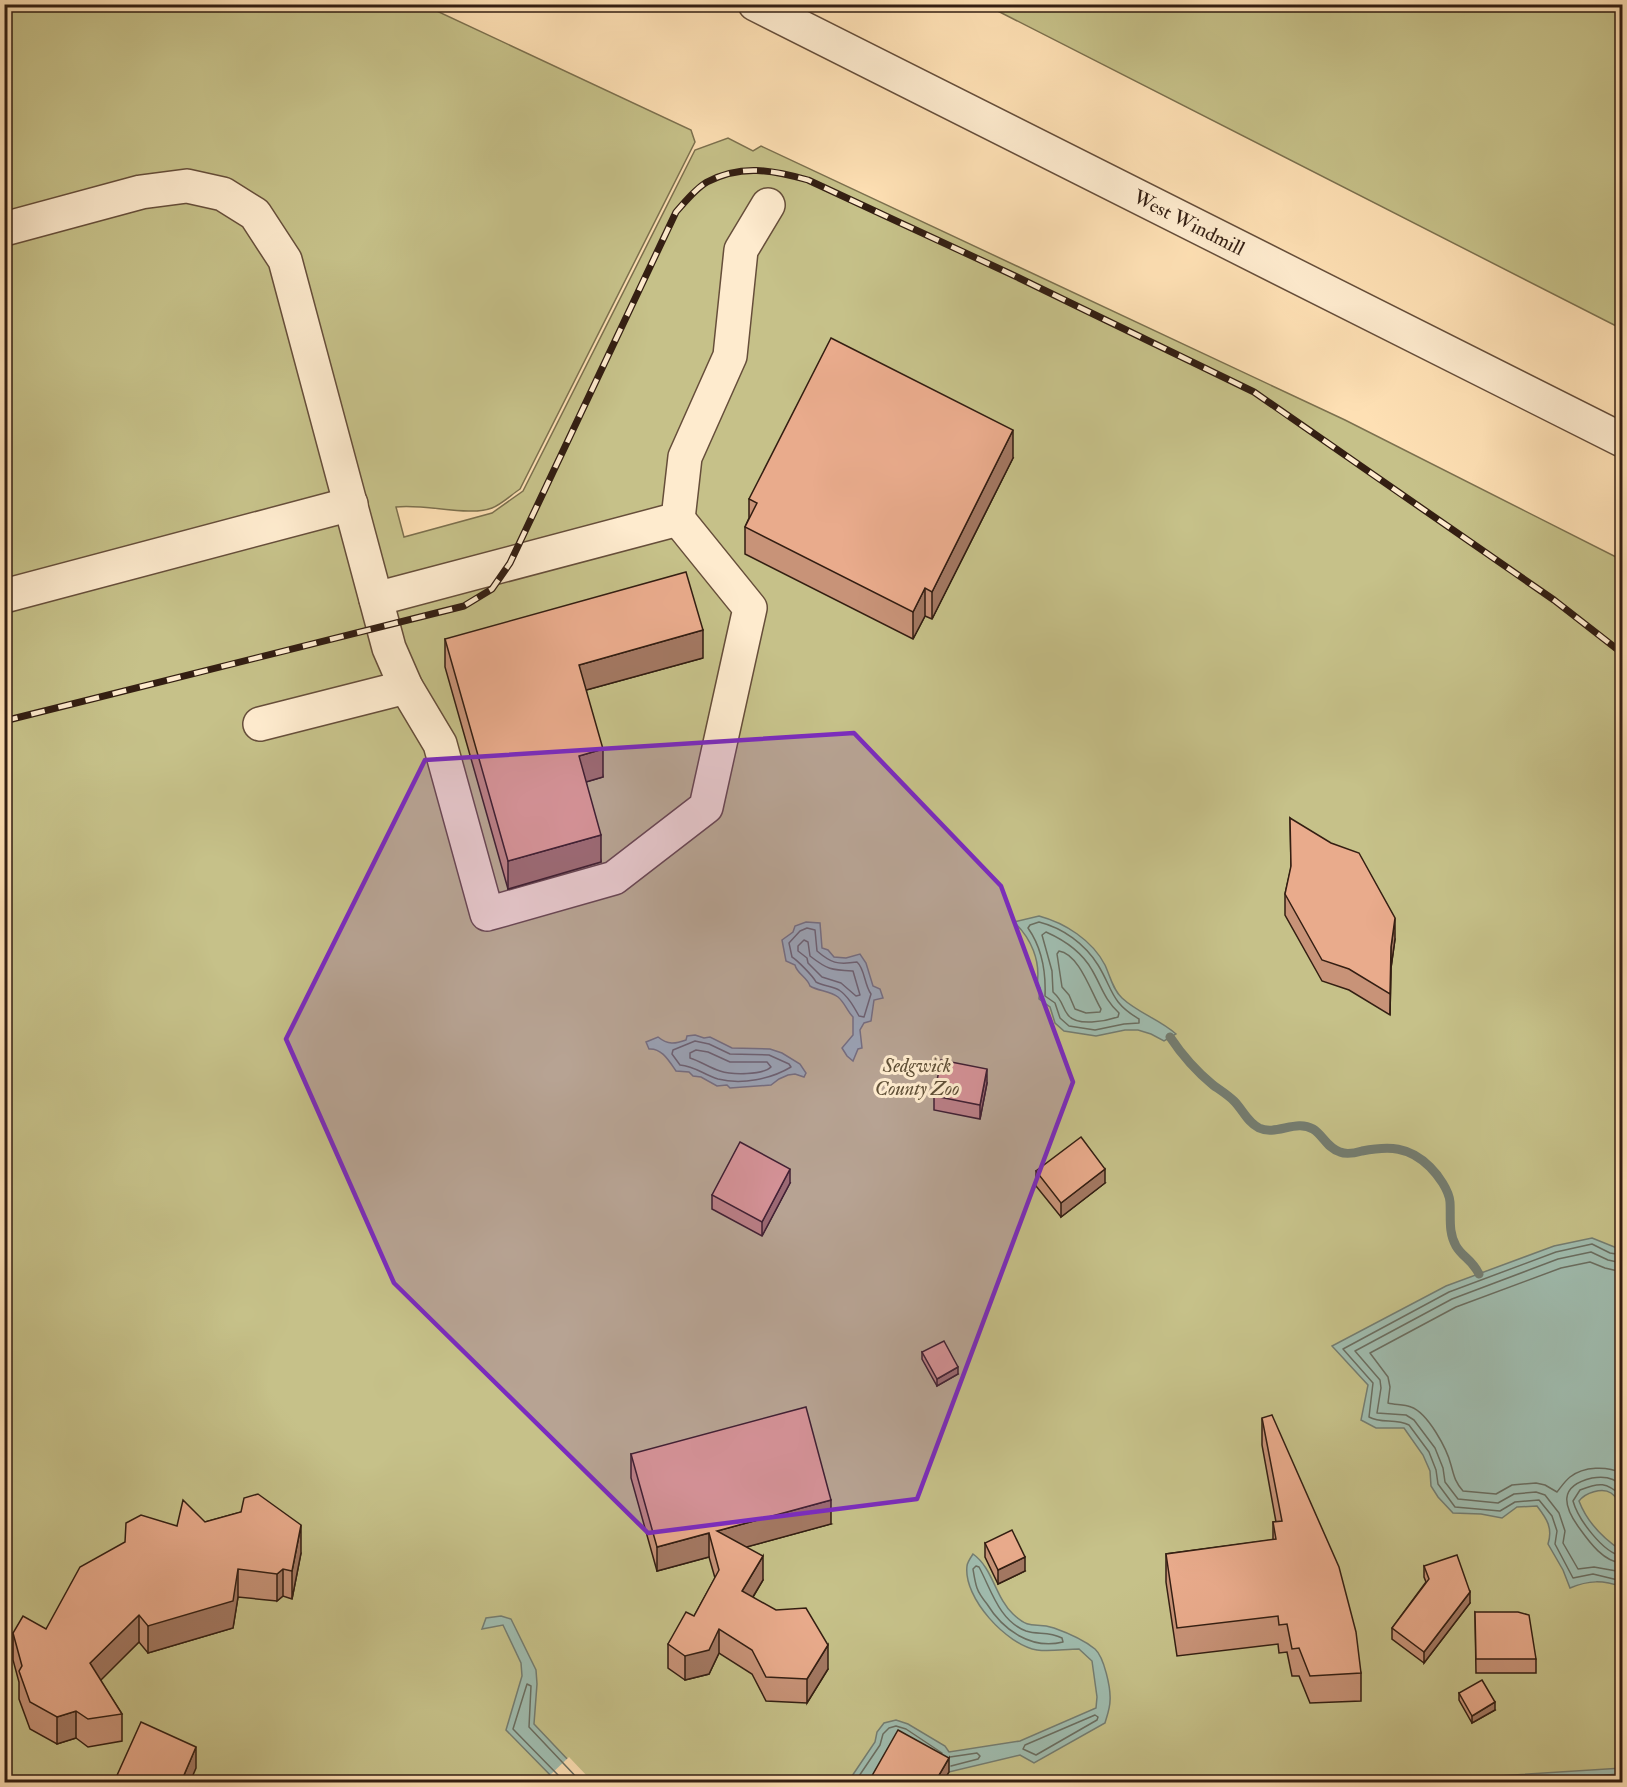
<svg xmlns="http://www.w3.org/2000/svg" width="1627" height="1787" viewBox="0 0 1627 1787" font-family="'IM FELL Double Pica',serif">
  <rect width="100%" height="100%" fill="#fee0b4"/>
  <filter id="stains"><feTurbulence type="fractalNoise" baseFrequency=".00333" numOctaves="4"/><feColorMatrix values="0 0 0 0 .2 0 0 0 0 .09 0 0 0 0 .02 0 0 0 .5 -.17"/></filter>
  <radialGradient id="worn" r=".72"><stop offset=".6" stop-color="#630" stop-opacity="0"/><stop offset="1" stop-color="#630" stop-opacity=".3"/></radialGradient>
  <g fill="#c6c189" stroke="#7c704e" stroke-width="1.5">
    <path d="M5,5H424L691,130L695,142L520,489C511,495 502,504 492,508C470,517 423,503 396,507L404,537L492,513L523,491L695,150L728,138L753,151L761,146L1345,420L1622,560V1782H5Z"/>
    <path d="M986,5H1622V329Z"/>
  </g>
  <g fill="#a0bdb0" stroke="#747d71" stroke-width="1.5">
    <path d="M1039,916C1065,923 1092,940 1105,965C1110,976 1113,990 1122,998C1138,1013 1159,1019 1176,1034L1164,1041L1151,1034L1138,1030H1125L1096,1036L1064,1031L1055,1023L1050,1007L1039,999L1040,988L1037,985C1041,961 1031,938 1014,922Z"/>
    <path d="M806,922L820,923L822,948L828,950L834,957L846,958L860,954L866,963L873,986L880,989L883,998L874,1000L871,1021L864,1023L860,1030L862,1048L858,1049L853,1061L847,1056L842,1048L853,1035V1017C847,1011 845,1003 838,997C830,991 818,991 810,986C807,977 797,974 795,965L786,961L782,940L793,932L795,926Z"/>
    <path d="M695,1035L704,1038L710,1037L732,1048L770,1049L782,1053L800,1064L806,1073L804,1077L795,1074L788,1075L779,1079L771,1085L730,1088L727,1085L717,1086L701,1077L693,1076L689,1072L676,1071C669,1061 662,1048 649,1049L646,1042L658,1037C668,1045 675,1044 686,1040L687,1036Z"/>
    <path d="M1592,1238L1622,1250V1503C1618,1500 1615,1496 1611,1493C1602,1487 1585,1493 1579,1501C1587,1522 1604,1539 1622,1551V1587C1603,1580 1589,1580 1570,1588L1563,1570L1548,1544C1553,1528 1547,1519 1537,1506L1517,1507L1502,1518L1481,1514L1453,1513L1438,1497L1431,1486L1430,1471L1423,1455L1404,1428H1376L1361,1420L1368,1385L1332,1346L1446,1286L1554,1246Z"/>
    <path d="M973,1554C993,1568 995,1597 1013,1614C1032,1632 1035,1621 1054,1628C1068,1633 1084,1640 1095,1649C1104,1657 1111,1688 1110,1701C1110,1708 1107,1716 1105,1723L1034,1763L1020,1755L949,1772L898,1744L876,1782H833L852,1776L875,1742L877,1732L884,1723L896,1720L908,1724L945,1746L949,1752L1020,1741L1096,1708L1097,1697L1092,1661L1079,1649C1066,1649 1050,1652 1037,1650C1007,1645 963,1598 967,1566C967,1563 971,1557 973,1554Z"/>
    <path d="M501,1616L511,1619L536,1670L537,1684L534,1724L589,1782H557L506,1730L522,1676L521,1663L503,1625L482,1629L486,1618Z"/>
    <path d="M1622,1768V1782H1461L1481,1777Z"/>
  </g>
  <path fill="#fee0b4" d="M569,1757L588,1777L583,1782H555L549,1776Z"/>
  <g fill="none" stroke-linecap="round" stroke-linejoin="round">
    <g stroke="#6a6e61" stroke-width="1.5">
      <path d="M1039,922C1063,928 1085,944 1098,965C1113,989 1110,1002 1139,1019V1023L1124,1024L1095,1030L1069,1026L1060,1018L1055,1003L1045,996C1046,973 1042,948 1028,928L1030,925Z"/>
      <path d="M807,928L815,930L817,951C831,963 837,965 857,962C865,969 864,984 871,994L864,1017L859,1016C854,1007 848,996 839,990C832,986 823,986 816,982C813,976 797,960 792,957L789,943L800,931Z"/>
      <path d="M1046,932C1064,940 1082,952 1092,970C1102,987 1104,999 1119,1013L1118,1017C1106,1021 1077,1027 1068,1015C1061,1006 1064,1002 1053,992L1052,971L1042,935Z"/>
      <path d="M804,940L808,942L810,956C828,970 831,970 853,971L860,995L856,996L841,983L822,977L808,963L807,958L798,951V946Z"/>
      <path d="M1059,951C1079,954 1091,992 1101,1009L1100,1012L1086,1013L1075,1009L1069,995L1062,987L1057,954Z"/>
      <path d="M695,1041L709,1044L730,1054L769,1055L789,1064L791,1067C771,1079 742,1085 718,1079C704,1075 695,1066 680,1065L672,1054L673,1050Z"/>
      <path d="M696,1050L708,1052L730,1062H767L771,1067C763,1075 732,1075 720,1071C710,1068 700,1061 690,1058V1053Z"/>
      <path d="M1622,1255L1610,1253L1592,1244L1556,1252L1449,1292L1343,1349L1373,1383L1369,1417C1381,1424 1396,1418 1409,1425L1429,1452L1436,1470L1438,1484L1455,1507L1500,1511L1515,1502L1539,1500L1552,1516L1557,1531L1555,1544L1573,1578L1593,1574L1622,1581"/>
      <path d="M1622,1263L1608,1260L1591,1252L1558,1259L1452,1299L1355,1351L1380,1380L1381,1388L1377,1413L1406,1415L1414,1420L1435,1448L1443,1468L1445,1482L1458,1499L1498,1503L1514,1494L1536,1492L1545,1495L1559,1513L1565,1531L1563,1543L1578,1569L1594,1567L1622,1572"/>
      <path d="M1622,1272L1605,1268L1590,1262L1561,1268L1456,1307L1370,1353L1388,1377L1390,1387L1388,1403C1395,1405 1404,1404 1411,1407C1428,1413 1447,1449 1451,1465C1454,1476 1455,1482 1463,1491L1496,1494L1512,1485L1536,1483L1545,1485L1557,1492C1561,1487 1565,1481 1570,1477C1584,1466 1607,1466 1622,1473"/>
      <path d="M1622,1486C1614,1477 1603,1476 1592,1478C1558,1486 1563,1506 1580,1529C1590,1543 1604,1562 1622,1563"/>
      <path d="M1622,1496C1606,1482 1600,1482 1580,1490L1573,1501C1578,1519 1603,1553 1622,1556"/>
      <path d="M976,1566L979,1567C991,1589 999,1621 1026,1631C1038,1635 1048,1631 1062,1638L1063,1642C1031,1650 1003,1630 987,1604C983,1599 979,1594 977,1588C975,1582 974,1575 973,1569Z"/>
      <path d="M1095,1715L1098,1717L1097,1720L1036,1755L1023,1749L1025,1745Z"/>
      <path d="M950,1757L977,1753L980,1756L978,1759L951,1766"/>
      <path d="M561,1782L559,1776L513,1729L527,1684L531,1686L529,1727L581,1782"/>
      <path d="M852,1782L857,1779L880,1745L883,1734L889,1728L896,1726L906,1729L942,1753"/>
      <path d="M1485,1782L1622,1774"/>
    </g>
    <path stroke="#747d71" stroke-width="9" d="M1170,1037C1182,1055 1196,1071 1213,1085C1220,1090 1228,1095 1234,1101C1243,1110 1247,1122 1259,1128C1276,1136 1296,1119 1313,1129C1323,1135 1327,1148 1340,1152C1347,1155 1355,1153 1362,1151C1389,1146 1409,1146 1430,1167C1438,1175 1449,1190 1450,1202C1451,1217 1448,1232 1456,1246C1463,1258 1471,1258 1479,1274"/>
    <g stroke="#664e3a" stroke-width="36">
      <g id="minor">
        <path id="s1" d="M755,4L1622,440"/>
        <path d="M4,229L141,192L187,186L223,194L255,214L285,260L389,648L406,687L440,744L487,914L614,878L706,807L750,608L678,519"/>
        <path d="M4,596L351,504"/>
        <path d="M376,599L678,519L685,457L730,356L741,250L768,205"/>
        <path d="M260,724L406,687"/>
      </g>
    </g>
    <use href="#minor" stroke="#feebce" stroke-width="33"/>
    <g stroke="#331e12" stroke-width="7">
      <path id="rail" d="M4,721L464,606L492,589L510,563L676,212C685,202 695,189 707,182C741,164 772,170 808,180L1015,276L1254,392L1554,600L1622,653"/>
    </g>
    <use href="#rail" stroke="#feebce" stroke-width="4.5" stroke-dasharray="14" stroke-linecap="butt"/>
  </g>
  <g fill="#c89378" stroke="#331e12" stroke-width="1.5">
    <path d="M1013,458L932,619L925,616L913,639L745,554V527L749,518V499Z"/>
    <path d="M445,639L703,658L586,690L603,777L586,782L601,862L508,889L445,667Z"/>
    <path d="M1290,818L1395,939L1391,968L1390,1015L1349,990L1322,981L1285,915V894L1291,868Z"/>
    <path d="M987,1083L980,1119L934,1110V1096Z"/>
    <path d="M1036,1171L1105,1183L1061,1217L1036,1186Z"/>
    <path d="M790,1183L762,1236L712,1209V1195Z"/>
    <path d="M922,1352L958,1374L937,1386L922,1359Z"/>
    <path d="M1262,1418L1361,1673V1701L1310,1703L1299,1676H1292L1287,1652L1279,1653L1278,1644L1177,1656L1166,1582V1554L1273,1540V1522H1276L1262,1445Z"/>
    <path d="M631,1454L831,1524L746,1547L763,1580L753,1597L828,1669L807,1703L766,1701L752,1674L719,1653L709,1674L685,1680L668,1668V1644L694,1616L715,1578L709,1557L657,1571L631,1478Z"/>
    <path d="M241,1512L301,1553L292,1599L283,1596L277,1601L238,1597L233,1628L148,1653L139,1642L100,1680L122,1714V1741L88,1747L76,1738L57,1744L30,1729L19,1699V1682L13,1660V1633L46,1629L177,1526L205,1522Z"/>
    <path d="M985,1543L1025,1571L998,1584L985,1557Z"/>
    <path d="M1424,1566L1470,1603L1424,1663L1392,1639V1628L1426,1582L1424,1577Z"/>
    <path d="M1475,1612L1536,1659V1673H1476Z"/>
    <path d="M1459,1693L1495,1710L1472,1723L1459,1700Z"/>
  </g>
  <g fill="#a37862" stroke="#331e12" stroke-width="1.5">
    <path d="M1013,430V458L932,619V592Z"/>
    <path d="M925,588V616L913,639V612Z"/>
    <path d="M703,630V658L579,692V665Z"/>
    <path d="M603,749V777L579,784V756Z"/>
    <path d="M601,835V862L508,889V861Z"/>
    <path d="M1395,918V939L1391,968L1390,1015L1391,947Z"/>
    <path d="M987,1069V1083L980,1119V1105Z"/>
    <path d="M790,1169V1183L762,1236V1222Z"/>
    <path d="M1105,1169V1183L1061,1217V1203Z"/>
    <path d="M958,1367V1374L937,1386V1379Z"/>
    <path d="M831,1500V1524L717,1555V1531Z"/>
    <path d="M301,1525V1553L292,1599V1571Z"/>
    <path d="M709,1533V1557L657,1571V1547Z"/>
    <path d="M763,1556V1580L742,1615V1591Z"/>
    <path d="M1025,1557V1571L998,1584V1570Z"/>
    <path d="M238,1569V1597L233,1628L148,1653V1626Z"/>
    <path d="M283,1569V1596L277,1601V1574Z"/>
    <path d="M1470,1592V1603L1424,1663V1652Z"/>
    <path d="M139,1615V1642L90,1691V1663Z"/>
    <path d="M719,1629V1653L709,1674L685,1680V1656Z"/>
    <path d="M828,1645V1669L807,1703V1679Z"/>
    <path d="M1495,1702V1710L1472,1723V1716Z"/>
    <path d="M76,1711V1738L57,1744V1717Z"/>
    <path d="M196,1747V1768L190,1782H181Z"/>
    <path d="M949,1758V1772L943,1782H935Z"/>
  </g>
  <g fill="#e9ab8c" stroke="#331e12" stroke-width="1.5">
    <path d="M831,338L1013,430L932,592L925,588L913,612L745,527L757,503L749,499Z"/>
    <path d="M686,572L703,630L579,665L603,749L579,756L601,835L508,861L445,639Z"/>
    <path d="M1290,818L1331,843L1359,853L1395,918L1391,947L1390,994L1349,969L1322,960L1285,894L1291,866Z"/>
    <path d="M941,1060L987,1069L980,1105L934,1096Z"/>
    <path d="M1081,1137L1105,1169L1061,1203L1036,1171Z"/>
    <path d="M740,1142L790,1169L762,1222L712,1195Z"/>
    <path d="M944,1341L958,1367L937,1379L922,1352Z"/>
    <path d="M806,1407L831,1500L717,1531L763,1556L742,1591L776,1610L806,1608L828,1645L807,1679L766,1677L752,1650L719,1629L709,1650L685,1656L668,1644L686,1612L694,1616L719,1570L709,1533L657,1547L631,1454Z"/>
    <path d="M1272,1415L1339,1567L1356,1632L1361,1673L1310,1676L1299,1648L1292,1649L1287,1624L1279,1625L1278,1616L1177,1628L1166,1554L1276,1539L1273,1522L1282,1521L1262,1418Z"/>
    <path d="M258,1494L301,1525L292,1571L283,1569L277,1574L238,1569L233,1601L148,1626L139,1615L90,1663L122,1714L88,1719L76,1711L57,1717L30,1702L19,1671L22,1666L13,1633L23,1616L46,1629L80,1567L125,1542L126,1523L141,1515L177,1526L183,1500L205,1522L241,1512L244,1498Z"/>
    <path d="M1012,1530L1025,1557L998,1570L985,1543Z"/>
    <path d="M1457,1555L1470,1592L1424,1652L1392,1628L1429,1579L1424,1566Z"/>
    <path d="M1475,1612H1518L1529,1615L1536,1659H1476Z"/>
    <path d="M1482,1680L1495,1702L1472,1716L1459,1693Z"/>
    <path d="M141,1722L196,1747L181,1782H114Z"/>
    <path d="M898,1730L949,1758L935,1782H872L869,1781Z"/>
  </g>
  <path fill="#7b2cbf" fill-opacity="0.2" stroke="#7b2cbf" stroke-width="4.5" stroke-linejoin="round" d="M854,733L1001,886L1073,1082L917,1499L648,1533L394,1283L286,1039L425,760Z"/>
  <g text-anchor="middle" stroke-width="6" stroke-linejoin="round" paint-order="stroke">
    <g font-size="20" fill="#331e12" stroke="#feebce">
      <text dy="7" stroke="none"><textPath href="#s1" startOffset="486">West Windmill</textPath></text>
    </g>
    <g font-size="20" font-style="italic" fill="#5f4f36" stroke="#feebce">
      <text x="917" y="1072">Sedgwick<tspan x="917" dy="23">County Zoo</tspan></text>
    </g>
  </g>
  <rect width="1627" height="1787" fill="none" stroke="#fee0b4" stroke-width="24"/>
  <rect x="6" y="6" width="1615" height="1775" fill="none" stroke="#331e12" stroke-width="3"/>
  <rect x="12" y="12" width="1603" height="1763" fill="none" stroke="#331e12" stroke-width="1.5"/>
  <rect width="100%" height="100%" filter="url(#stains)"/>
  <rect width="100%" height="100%" fill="url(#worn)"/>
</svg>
